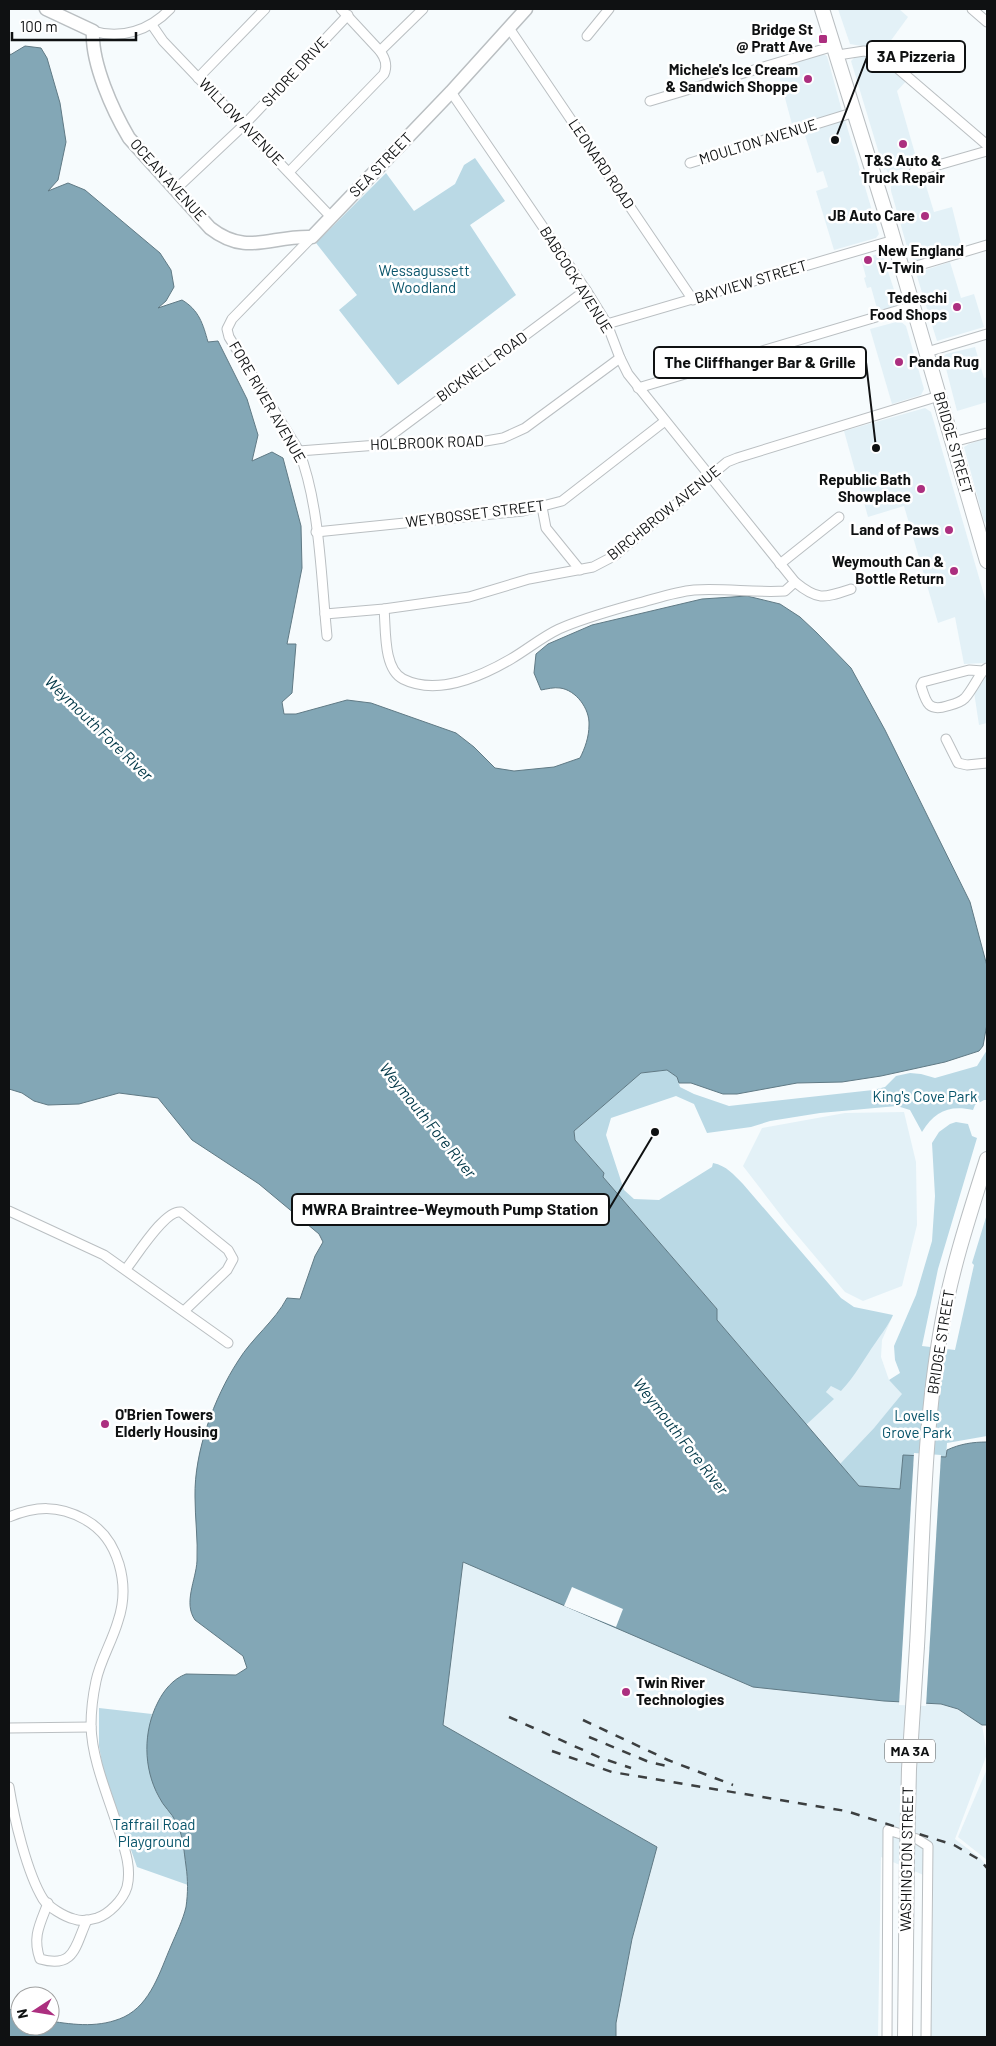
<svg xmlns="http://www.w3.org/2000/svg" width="996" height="2046" viewBox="0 0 996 2046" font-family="Barlow,sans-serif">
  <rect width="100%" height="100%" fill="#f6fbfd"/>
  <g fill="#e3f1f7">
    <path d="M838,9H899L908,17L884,50L850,44Z"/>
    <path d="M823,54L827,56L842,111L840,114L793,128L777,68Z"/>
    <path d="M861,56L882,58L908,79L897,91L918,164L888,173L886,169L884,170L851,61L854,58Z"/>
    <path d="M845,120L879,234L876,238L834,250L816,191L828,187L823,171L817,173L804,132Z"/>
    <path d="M923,176L934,212L952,207L962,247L915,261L910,257L891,191V186Z"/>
    <path d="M882,253L897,299L894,303V306L878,312L871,287L867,288L864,278L866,277L861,259Z"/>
    <path d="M950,262L961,298L974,294L984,327L937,341L916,273Z"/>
    <path d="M900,321L906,326L924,389L921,395L892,404L870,329Z"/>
    <path d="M975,347L984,378L987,377V402L957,411L943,357L946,354Z"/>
    <path d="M925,408L931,412L987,605V723L979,725L974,692L986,673L984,663L964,664L955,617L938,623L904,506L868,517L844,431Z"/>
    <path d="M987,438V524L984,521L964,447L969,444Z"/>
    <path d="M904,1112L916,1162L917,1225L902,1286L863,1301L845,1292L786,1222L743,1166L762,1128L845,1113Z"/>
    <path d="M893,1315L882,1340L881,1357L889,1380L903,1394L874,1428L840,1464L806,1425L833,1399L826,1392Z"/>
    <path d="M463,1561L753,1687L884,1701L941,1704L957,1709L982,1725L987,1754L955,1839L980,1858L987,1866V2037H931L933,1879L881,1857L878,2037H616V2023L632,1939L657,1847L443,1725Z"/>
    <path d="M987,1769V1860L958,1837Z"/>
  </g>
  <g fill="#bad9e5">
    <path d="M475,158L505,201L470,225L516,295L398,385L339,310L357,295L316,243L386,173L414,211L455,184L464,165Z"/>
    <path d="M987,1050V1100H984L975,1105L973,1110C949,1105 935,1111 922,1132L910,1110L897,1106L820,1113L770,1121L751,1127L707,1133L694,1104L676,1096L611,1118L606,1135L624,1190L634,1199L659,1200L712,1167L713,1163C727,1166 733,1174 743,1184L841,1298L854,1307L893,1315C888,1326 882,1333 876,1342C864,1359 855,1376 841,1391L831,1386L826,1392L834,1399L806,1425L717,1320V1309L603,1177L604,1173L575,1140L574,1131L641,1073L667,1070L677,1077L680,1087L694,1094L729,1106L873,1090L885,1087L896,1076L910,1073L921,1074L935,1078L977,1066Z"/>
    <path d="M956,1122L968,1124L972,1136L977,1138L938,1269L922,1346L955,1350L974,1265L972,1263L987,1214L986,1284L987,1289V1436L947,1443L946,1457L900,1489L859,1486L840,1464L874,1428L902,1394L889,1380L900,1373L895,1360L894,1346L916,1295L932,1241L935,1196L932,1143L939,1132L950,1124Z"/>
    <path d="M99,1708L152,1714C146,1744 145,1767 158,1796C163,1806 173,1813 177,1824C184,1844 186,1864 188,1885L137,1867L103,1769L99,1746Z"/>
  </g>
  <path fill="#83a7b6" stroke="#607a85" d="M25,46L41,48L47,58L60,103L66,142L58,180L48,191L68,183L85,190L160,253L171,270L174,287L166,301L158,308L182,300C199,310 203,324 208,342L218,341L247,399L258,435L252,461L272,452L283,458L301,526L302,568L287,644H296L292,693L282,702L284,714H296L347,700L371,703L456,733L474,747L495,768L514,771L554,767L580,758C585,748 589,737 589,725C590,709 576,690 560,688C554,687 547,689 541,690L534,673L536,654L548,644L592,625L702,599L747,596L780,604L800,617L817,633L851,668L885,730L970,902L987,966V1024L983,1046L979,1051L945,1062L881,1076L842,1082L797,1083L737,1094H723L691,1083H679L677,1077L667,1070L641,1073L574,1131L575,1140L604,1173L603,1177L717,1309V1320L859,1486L900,1489L903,1455L946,1457L947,1450C960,1444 972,1442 987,1442V1725H982L958,1709L941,1704L884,1701L753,1687L463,1562L443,1725L657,1847L632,1939L616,2023V2037H9V2009L20,2012V2026H50V2021C75,2025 100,2028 124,2017C151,2004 160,1971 171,1946C176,1934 183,1920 186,1907C188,1893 188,1880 186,1866C184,1852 183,1834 176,1822C172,1813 163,1806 159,1797C143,1768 143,1731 158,1702C164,1690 173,1679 186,1674L236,1675L247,1668L243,1656L195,1620C183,1603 196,1580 197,1561C198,1540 195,1518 195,1497C194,1452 214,1398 238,1361C252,1338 275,1321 287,1298L300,1299L315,1256L323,1242L319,1234L259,1184L192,1140L158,1098L119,1093L79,1104L48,1105L34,1101L22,1093L9,1089V49L10,55Z"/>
  <g fill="#f6fbfd">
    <path d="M914,1453L941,1455L926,1706L899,1705Z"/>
    <path d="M572,1587L623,1609L616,1627L564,1606Z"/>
  </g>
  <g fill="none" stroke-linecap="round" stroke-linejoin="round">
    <g stroke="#babfc2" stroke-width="11">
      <g id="street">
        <path d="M972,9L987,22"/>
        <path d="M152,25L163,41L331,217"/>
        <path d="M509,28L693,300"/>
        <path d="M93,31C121,40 150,30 170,9"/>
        <path d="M587,36L609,9"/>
        <path d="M380,51L423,9"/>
        <path d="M838,55L864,51L881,54L987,145"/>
        <path d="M198,78L265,9"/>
        <path d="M451,92L586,290L607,324L620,358L628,374L795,582C818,601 824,598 851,589"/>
        <path d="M650,101L834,46"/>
        <path d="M690,163L855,112"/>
        <path d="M289,172L384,74C388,65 385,58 380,51L341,9"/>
        <path d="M914,172L987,151"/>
        <path d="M176,189L244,125L348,15"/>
        <path d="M312,237L232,319L227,329L229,337L299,451C320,505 321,578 327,636"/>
        <path d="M903,270L987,245"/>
        <path d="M607,324L894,240"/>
        <path d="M927,352L987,334"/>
        <path d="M638,388L913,306"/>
        <path d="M953,442L987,433"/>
        <path d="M378,445L586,290"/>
        <path d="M299,451L378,445L480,442L503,438L525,428L620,358"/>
        <path d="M542,507L546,528L580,570"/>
        <path d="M316,532L523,511L562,501L665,421"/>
        <path d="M780,564L839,517"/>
        <path d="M384,609C386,629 383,669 403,679C437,696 482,676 511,659C528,649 542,637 559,629C584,618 610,611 635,604C655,599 674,592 694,590C725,588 755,593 785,591L795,582"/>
        <path d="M325,614L384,609L469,597L529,579L593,567L614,556L727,462L737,458L939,396"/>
        <path d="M983,671L969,670L923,682L921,686C926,702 928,712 947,706C954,704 960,703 965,698C972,690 977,679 983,671L987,668"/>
        <path d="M946,739L958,763L967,765L987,763"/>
        <path d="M9,1211L104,1255L228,1343"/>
        <path d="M126,1269C136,1257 165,1209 181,1212L228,1250L233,1259L227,1270L184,1311"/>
        <path d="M9,1517C36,1506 58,1505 84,1519C120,1538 130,1586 118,1621C112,1642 100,1661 96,1681C93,1695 91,1712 91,1726C92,1760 108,1796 118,1828C124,1847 132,1867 127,1887C123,1900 109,1914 97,1918C90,1920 81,1922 74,1919C65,1917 48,1907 43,1899C27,1873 14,1818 9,1787"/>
        <path d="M9,1728L91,1727"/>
        <path d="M48,1903C40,1924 32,1937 40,1959C75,1969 75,1946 87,1920"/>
        <path d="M887,2037L888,1830L917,1839L928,1846L926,2037"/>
      </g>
    </g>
    <g stroke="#babfc2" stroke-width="15">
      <path id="secondary" d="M46,9L93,31C91,63 113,111 129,138L210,228C247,257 271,235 312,237L451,92L526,9"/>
    </g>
    <g stroke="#babfc2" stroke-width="16">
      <g id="primary">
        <path d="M822,9L890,227L987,561"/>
        <path d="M917,1646C923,1539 923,1429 942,1324C952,1267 970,1213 987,1159"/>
        <path d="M905,2037L907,1856"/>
      </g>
    </g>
    <use href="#street" stroke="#fff" stroke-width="9"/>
    <use href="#secondary" stroke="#fff" stroke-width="12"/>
    <use href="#primary" stroke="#fff" stroke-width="14"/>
    <g stroke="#3c3f40" stroke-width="2.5" stroke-dasharray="9 9" stroke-linecap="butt">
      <path d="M509,1717L601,1758L631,1768"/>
      <path d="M583,1720L668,1760L733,1785"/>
      <path d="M589,1737L649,1762L671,1767"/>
      <path d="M552,1751L612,1772L846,1811L954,1845L980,1860L987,1868"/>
    </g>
    <g stroke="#babfc2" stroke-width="16" stroke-linecap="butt">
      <path id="primary-bridge" d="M907,1856L909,1769L917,1646"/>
    </g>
    <use href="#primary-bridge" stroke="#fff" stroke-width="14"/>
  </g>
  <g fill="#ac2f7f" stroke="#fff" stroke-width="2">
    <rect x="818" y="34" width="10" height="10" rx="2.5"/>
    <circle cx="808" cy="79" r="5"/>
    <circle cx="903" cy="144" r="5"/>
    <circle cx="925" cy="216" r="5"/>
    <circle cx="868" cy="260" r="5"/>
    <circle cx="957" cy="307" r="5"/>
    <circle cx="899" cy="362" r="5"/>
    <circle cx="921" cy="489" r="5"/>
    <circle cx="949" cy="530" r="5"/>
    <circle cx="954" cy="571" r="5"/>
    <circle cx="105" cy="1424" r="5"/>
    <circle cx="626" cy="1692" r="5"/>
  </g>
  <g text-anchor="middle" stroke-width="5" stroke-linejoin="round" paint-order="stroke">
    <rect fill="#fff" stroke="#575859" stroke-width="1" x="885" y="1739.5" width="50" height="23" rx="4"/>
    <g font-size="14" font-weight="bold" fill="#0f1112">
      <text x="910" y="1756">MA 3A</text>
    </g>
    <g font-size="15" font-weight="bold" fill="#0f1112" stroke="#fff" text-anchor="end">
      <text x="813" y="35">Bridge St<tspan x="813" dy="17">@ Pratt Ave</tspan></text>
      <text x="798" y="75">Michele's Ice Cream<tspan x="798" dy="17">&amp; Sandwich Shoppe</tspan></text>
      <text x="903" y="166" text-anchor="middle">T&amp;S Auto &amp;<tspan x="903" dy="17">Truck Repair</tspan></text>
      <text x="915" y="221">JB Auto Care</text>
      <text x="878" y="256" text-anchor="start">New England<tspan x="878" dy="17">V-Twin</tspan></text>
      <text x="947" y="303">Tedeschi<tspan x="947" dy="17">Food Shops</tspan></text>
      <text x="909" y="367" text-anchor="start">Panda Rug</text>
      <text x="911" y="485">Republic Bath<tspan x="911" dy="17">Showplace</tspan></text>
      <text x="939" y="535">Land of Paws</text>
      <text x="944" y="567">Weymouth Can &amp;<tspan x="944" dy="17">Bottle Return</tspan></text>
      <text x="115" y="1420" text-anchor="start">O'Brien Towers<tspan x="115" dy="17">Elderly Housing</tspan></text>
      <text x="636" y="1688" text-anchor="start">Twin River<tspan x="636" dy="17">Technologies</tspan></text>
    </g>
    <g font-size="15" fill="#0f1112" stroke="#fff">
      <text transform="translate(295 72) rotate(-47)" y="5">SHORE DRIVE</text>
      <text transform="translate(241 122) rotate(46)" y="5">WILLOW AVENUE</text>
      <text transform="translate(758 142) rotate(-17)" y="5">MOULTON AVENUE</text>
      <text transform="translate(601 164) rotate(56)" y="5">LEONARD ROAD</text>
      <text transform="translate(381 165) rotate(-46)" y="5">SEA STREET</text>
      <text transform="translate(168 180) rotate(48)" y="5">OCEAN AVENUE</text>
      <text transform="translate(576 280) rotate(58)" y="5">BABCOCK AVENUE</text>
      <text transform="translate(751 282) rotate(-17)" y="5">BAYVIEW STREET</text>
      <text transform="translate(482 367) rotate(-36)" y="5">BICKNELL ROAD</text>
      <text transform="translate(267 402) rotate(60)" y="5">FORE RIVER AVENUE</text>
      <text transform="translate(427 443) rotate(-2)" y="5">HOLBROOK ROAD</text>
      <text transform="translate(953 443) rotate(74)" y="5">BRIDGE STREET</text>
      <text transform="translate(664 513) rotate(-39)" y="5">BIRCHBROW AVENUE</text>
      <text transform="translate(475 514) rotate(-7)" y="5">WEYBOSSET STREET</text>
      <text transform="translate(941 1342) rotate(-81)" y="5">BRIDGE STREET</text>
      <text transform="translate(907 1859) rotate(-89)" y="5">WASHINGTON STREET</text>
    </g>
    <g font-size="15" fill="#08546a" stroke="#fff">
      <text x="424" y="276">Wessagussett<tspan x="424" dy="17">Woodland</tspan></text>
      <text x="925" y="1102">King's Cove Park</text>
      <text x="917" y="1421">Lovells<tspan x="917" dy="17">Grove Park</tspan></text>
      <text x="154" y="1830">Taffrail Road<tspan x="154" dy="17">Playground</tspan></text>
    </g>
    <g font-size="16" font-style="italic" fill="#003747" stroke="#fff">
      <text transform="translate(99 728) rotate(44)" y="6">Weymouth Fore River</text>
      <text transform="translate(428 1120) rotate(51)" y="6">Weymouth Fore River</text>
      <text transform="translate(681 1436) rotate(52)" y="6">Weymouth Fore River</text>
    </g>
  </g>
  <path fill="none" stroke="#0f1112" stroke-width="2" d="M835 140L867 57M876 448L866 362M655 1132L609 1209"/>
  <g fill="#0f1112" stroke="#fff" stroke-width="2">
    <circle cx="835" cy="140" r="5"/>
    <circle cx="876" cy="448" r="5"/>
    <circle cx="655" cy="1132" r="5"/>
  </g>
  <g fill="#fff" stroke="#0f1112" stroke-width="2">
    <rect x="867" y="41" width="98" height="31" rx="5"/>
    <rect x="654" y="347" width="212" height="31" rx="5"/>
    <rect x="292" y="1194" width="317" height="31" rx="5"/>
  </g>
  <g font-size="16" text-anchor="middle" font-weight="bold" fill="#0f1112">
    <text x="916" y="62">3A Pizzeria</text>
    <text x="760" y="368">The Cliffhanger Bar &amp; Grille</text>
    <text x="450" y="1215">MWRA Braintree-Weymouth Pump Station</text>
  </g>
  <rect width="996" height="2046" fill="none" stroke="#0f1112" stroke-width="20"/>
  <g transform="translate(35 2011) rotate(258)"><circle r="24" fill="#ffffff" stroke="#9fa0a0"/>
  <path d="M0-4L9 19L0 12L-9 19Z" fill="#ac2f7f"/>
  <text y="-8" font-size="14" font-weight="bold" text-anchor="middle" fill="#0f1112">N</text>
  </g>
  <path d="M12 32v8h124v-8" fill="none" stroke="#0f1112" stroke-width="2.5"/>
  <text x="20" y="32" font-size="15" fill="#0f1112" stroke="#ffffff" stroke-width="4" paint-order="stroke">100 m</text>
</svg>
